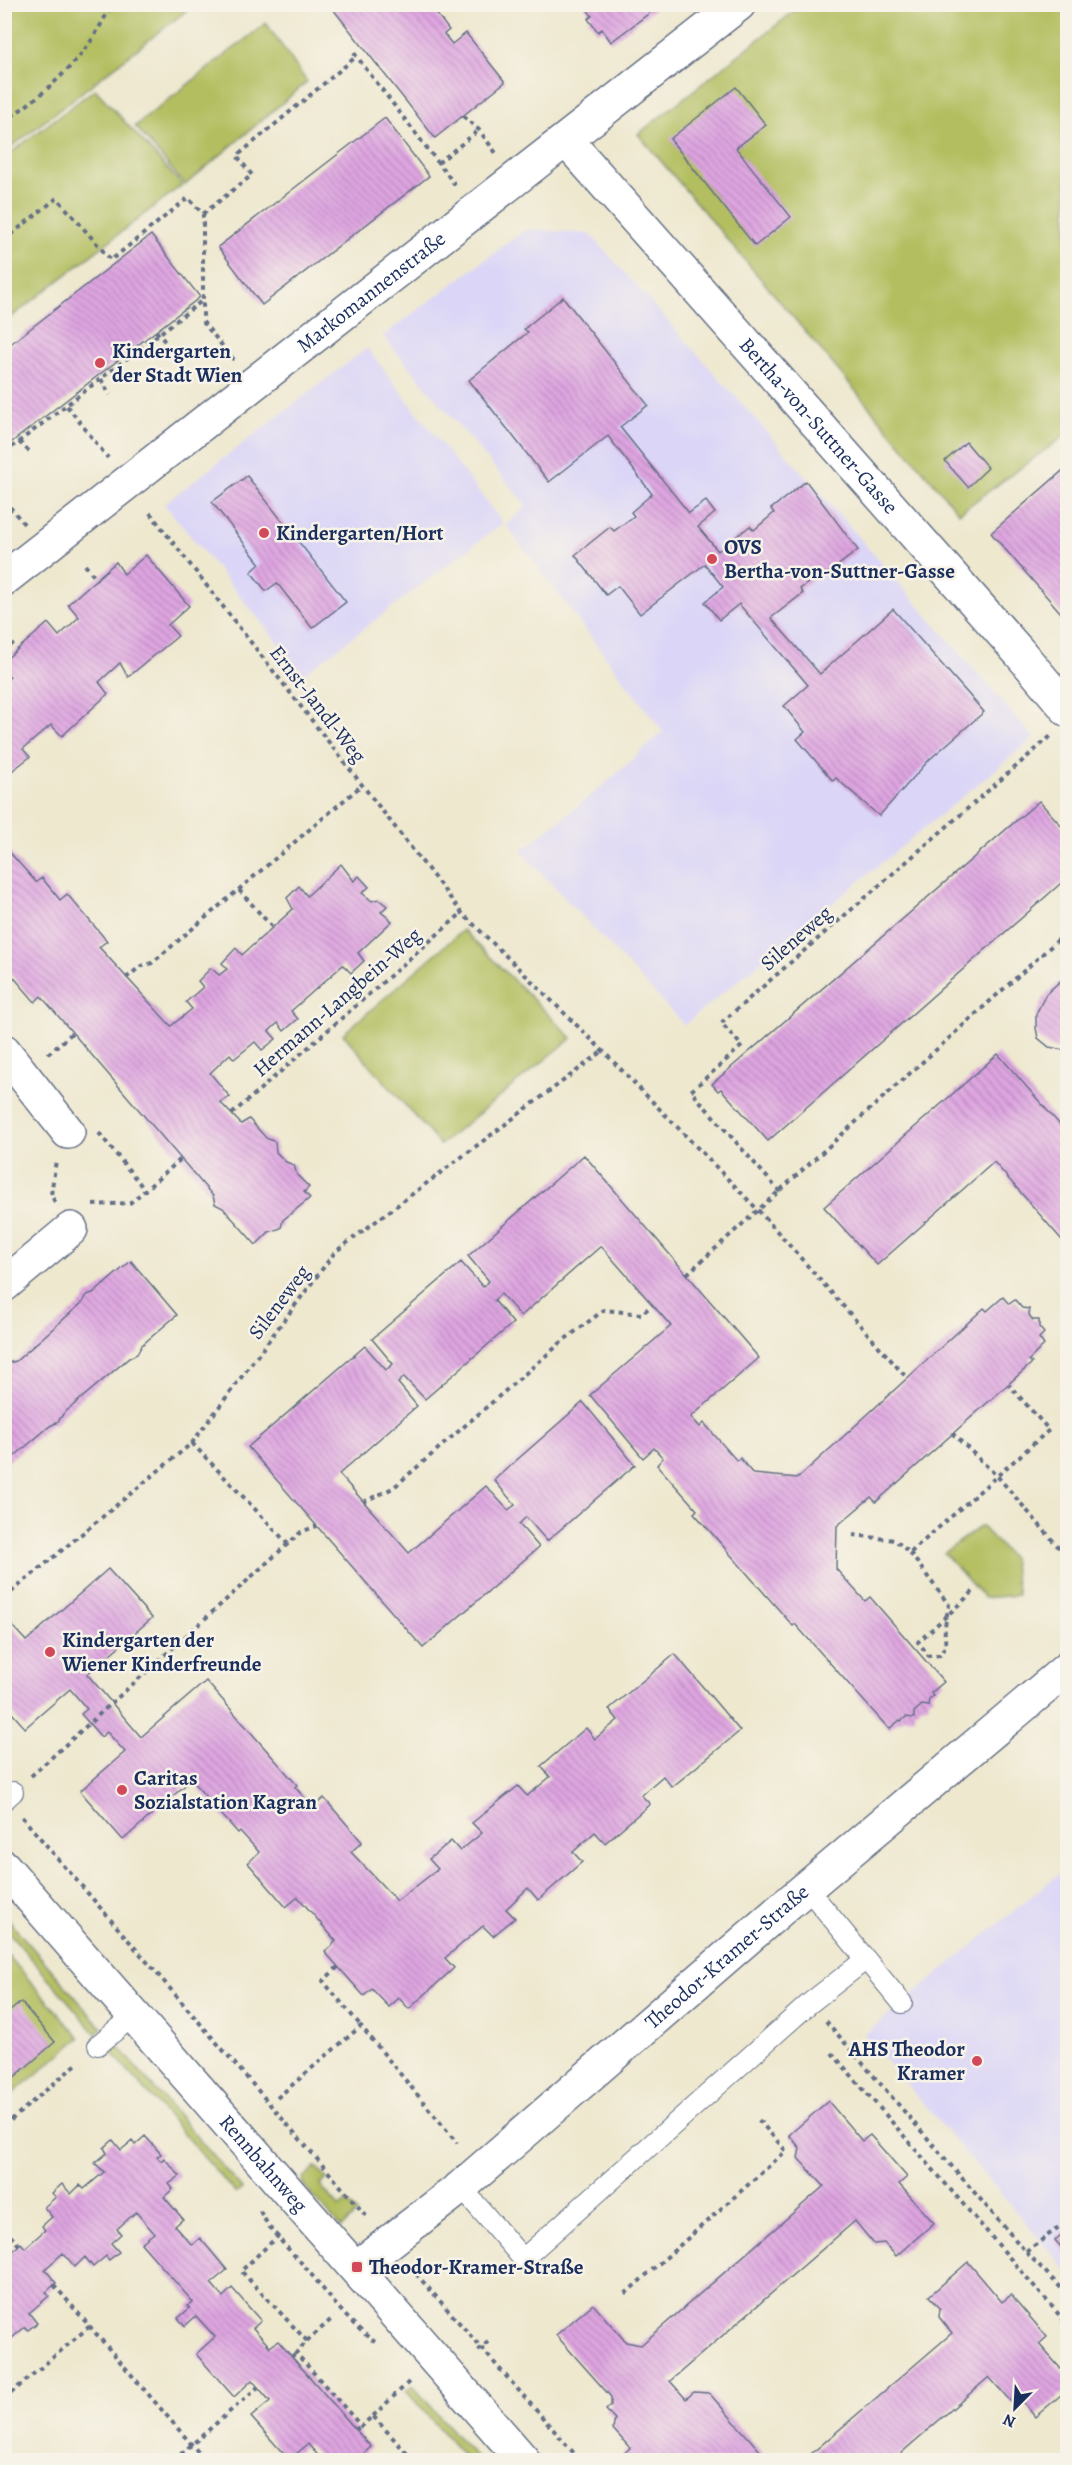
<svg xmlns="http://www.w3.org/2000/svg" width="1072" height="2465" viewBox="0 0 1072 2465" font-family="Alegreya,serif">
  <defs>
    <pattern id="building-back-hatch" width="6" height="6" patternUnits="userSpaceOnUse" patternTransform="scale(1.5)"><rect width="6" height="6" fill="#dfa5e1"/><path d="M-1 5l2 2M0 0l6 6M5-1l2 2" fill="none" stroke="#b487ba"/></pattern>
  </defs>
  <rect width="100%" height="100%" fill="#f7f3e8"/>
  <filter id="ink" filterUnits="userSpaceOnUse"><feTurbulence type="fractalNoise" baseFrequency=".0167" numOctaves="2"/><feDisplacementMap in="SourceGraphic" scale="12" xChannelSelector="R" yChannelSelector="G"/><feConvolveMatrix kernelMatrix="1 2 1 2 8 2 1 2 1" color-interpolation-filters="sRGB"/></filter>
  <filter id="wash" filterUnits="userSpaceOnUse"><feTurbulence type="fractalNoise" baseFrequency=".008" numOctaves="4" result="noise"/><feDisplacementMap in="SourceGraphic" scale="24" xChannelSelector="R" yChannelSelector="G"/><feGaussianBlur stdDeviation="1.35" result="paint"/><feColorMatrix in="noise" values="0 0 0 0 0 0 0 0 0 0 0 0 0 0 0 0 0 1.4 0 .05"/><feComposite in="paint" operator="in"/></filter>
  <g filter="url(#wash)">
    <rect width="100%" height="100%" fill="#eee8cf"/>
    <g fill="#dbd6f7">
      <path d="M526,229L590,234L767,432L1034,738L684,1025L521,851L604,785L663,732L506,525L527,506L383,336Z"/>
      <path d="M367,348L503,523L304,674L164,504Z"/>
      <path d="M1067,1867V2271L864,2035Z"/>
    </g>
    <g fill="#b2be5f" stroke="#66765e" stroke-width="1.5">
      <path d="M5,4H194V5L5,152Z"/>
      <path d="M802,5H1067V434L959,513L638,134Z"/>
      <path d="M266,23L307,82L185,185L135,126Z"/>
      <path d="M95,89L182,185L5,322V157Z"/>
      <path d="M463,930L572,1038L440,1145L343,1034Z"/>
      <path d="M981,1526L1012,1558L1018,1595L984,1598L944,1553Z"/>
      <path d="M4,1915L102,2028L96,2034L5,1928Z"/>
      <path d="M4,1951L80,2038L5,2100H4Z"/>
      <path d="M118,2046L242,2189L236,2194L112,2052Z"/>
      <path d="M316,2167L327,2179L320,2185L340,2207L346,2202L357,2213L341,2228L302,2183L303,2178Z"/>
      <path d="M413,2386L478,2460H467L406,2391Z"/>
    </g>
    <g id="blocks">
      <g fill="url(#building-back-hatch)">
        <path d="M329,4H429L449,30L444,34L452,44L466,33L505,82L435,138Z"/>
        <path d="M583,4H653L656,8L611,42L602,29L598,32L588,19L592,16Z"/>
        <path d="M736,87L766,125L736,148L791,217L755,246L670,139Z"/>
        <path d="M385,118L429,176L262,305L218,247Z"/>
        <path d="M151,235L200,297L4,448V349Z"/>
        <path d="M563,297L648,405L620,427L689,513L706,501L715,513L698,527L718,551L750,526L754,530L774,513L771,509L806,481L858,550L824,576L821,573L800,589L803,593L771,618L820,674L893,609L984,712L930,759L879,816L836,778L833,781L797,739L805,732L784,706L808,685L739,604L719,620L705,602L723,587L705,564L640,614L618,586L606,595L575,555L610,527L614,531L634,516L631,512L652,494L608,436L549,482L469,380L528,332L524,329Z"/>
        <path d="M966,442L988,468L968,487L945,461Z"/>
        <path d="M1068,466V621L991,533Z"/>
        <path d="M247,476L346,602L312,628L277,583L266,591L251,572L260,564L212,502Z"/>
        <path d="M146,555L189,606L168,625L178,636L128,677L120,663L99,682L108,694L62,736L51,725L23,749L30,757L4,777V681L10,677L4,670V661L48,623L59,636L79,617L68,604L116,562L124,574Z"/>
        <path d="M1039,801L1068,833V877L768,1141L721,1089L718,1091L712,1084Z"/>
        <path d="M4,846L36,882L42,878L60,900L67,894L107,941L99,947L171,1026L192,1009L186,1002L203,987L198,981L211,968L219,975L227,969L222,963L236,948L242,955L293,909L287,898L299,886L307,896L341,864L354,881L359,876L369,887L362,893L372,901L378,899L387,906L381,912L392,921L358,953L364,961L351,973L343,965L291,1011L298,1019L284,1031L278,1023L269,1031L276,1039L262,1050L255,1042L234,1059L230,1054L210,1073L230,1097L220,1102L241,1124L249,1119L266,1138L275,1142L276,1152L286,1162L294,1165L297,1175L309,1187L304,1192L310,1198L283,1220L281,1228L269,1232L256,1245L223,1208L215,1204L213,1196L41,996L35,1002L4,966Z"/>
        <path d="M1068,974V1051L1049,1047L1038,1038L1036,1028V1014L1046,994Z"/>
        <path d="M998,1054L1068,1134V1247L994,1162L877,1265L824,1207Z"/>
        <path d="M584,1155L759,1358L691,1417L700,1427L704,1423L737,1461L740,1458L753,1474L798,1478L984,1308L987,1311L1003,1297L1009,1304L1015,1300L1022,1308L1029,1309V1315L1033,1320H1039V1327L1044,1333L1039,1338L1044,1345L1029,1360L1032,1363L876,1502L871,1497L837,1526L836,1569L865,1601L870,1597L944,1682L931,1693L933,1696L929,1699L928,1706L922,1705L914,1712V1718L906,1717L901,1721L900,1720L889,1729L795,1624L793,1626L694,1513L697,1510L657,1465L663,1458L654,1448L643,1458L590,1395L671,1326L601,1246L521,1316L501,1294L494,1300L513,1323L425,1399L404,1377L398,1383L417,1406L339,1474L409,1553L486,1486L508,1510L515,1505L494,1480L583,1402L635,1465L547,1541L526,1517L519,1524L539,1547L423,1648L248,1447L365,1346L386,1370L393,1364L372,1339L461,1262L483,1287L489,1281L468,1256Z"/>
        <path d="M131,1261L177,1315L142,1345L137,1354L129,1358L63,1414L58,1422L50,1426L4,1465V1370L8,1363L16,1361L83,1302L87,1295L95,1292Z"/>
        <path d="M108,1569L152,1618L87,1674L141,1737L206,1681L297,1785L295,1787L313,1807L324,1798L362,1842L351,1852L397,1901L438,1869L429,1859L451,1841L460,1851L482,1833L472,1823L518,1786L527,1796L550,1777L541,1766L586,1728L595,1739L618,1720L609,1709L675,1654L740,1731L672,1787L663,1776L641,1795L650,1804L605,1843L595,1832L573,1852L582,1862L538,1900L528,1888L506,1909L515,1918L493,1936L483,1926L445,1958L454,1968L409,2009L399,1998L389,2007L372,1989L364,1996L325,1952L336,1941L298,1897L286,1907L248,1863L259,1852L240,1831L238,1833L191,1780L123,1840L80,1791L125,1752L107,1732L101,1737L81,1714L87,1709L70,1689L25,1728L5,1705V1618L26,1641Z"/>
        <path d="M21,2002L55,2042L4,2086V2016Z"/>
        <path d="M828,2101L862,2141L870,2135L907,2177L899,2184L934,2223L896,2256L884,2243L874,2244L855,2221L670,2381L686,2399L694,2392L709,2393L768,2460H628L623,2454L630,2448L613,2429L615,2419L606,2410L611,2405V2397L556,2335L593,2304L626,2342L641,2345L824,2186L798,2158L800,2148L789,2135Z"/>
        <path d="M145,2136L161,2154L157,2157L161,2161L164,2158L180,2176L169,2184L173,2189L164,2197L183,2219L175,2226L192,2245L200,2238L227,2270L211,2283L223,2297L232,2288L261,2321L253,2328L270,2347L278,2341L371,2447L363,2454L369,2460H322L308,2444L289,2460L251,2417L270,2401L252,2380L234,2397L196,2354L215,2337L196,2316L185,2326L178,2318L190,2308L188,2306L193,2302L141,2243L154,2233L136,2212L117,2229L121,2234L111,2243L119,2252L109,2260L106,2256L93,2267L85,2257L75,2267L63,2253L45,2269L56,2283L46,2292L49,2296L29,2313L37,2323L28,2330L25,2327L12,2338L4,2329V2251L9,2247L13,2251L21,2243L25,2248L45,2230L42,2226L52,2217L44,2207L56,2197L52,2193L62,2184L71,2194L80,2185L84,2189L104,2172L95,2163L107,2153L104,2148L113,2140L121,2150L132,2141L135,2145Z"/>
        <path d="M1068,2229V2255L1055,2240Z"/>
        <path d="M968,2262L1002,2302L1011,2295L1047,2337L1039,2344L1068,2377V2389L1035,2417L1024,2403H1012L989,2377L893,2460H804L952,2333L939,2317L940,2308L929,2296Z"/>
      </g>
    </g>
  </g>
  <g filter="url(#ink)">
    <use href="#blocks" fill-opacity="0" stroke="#657086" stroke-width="1.5"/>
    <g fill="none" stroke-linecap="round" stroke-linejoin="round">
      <g stroke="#657086" stroke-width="22">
        <g id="lane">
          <path d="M4,1800L13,1792"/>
          <path d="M807,1888L902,2003"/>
          <path d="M98,2045L134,2015"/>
          <path d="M461,2187L523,2259L810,2003L865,1960"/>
        </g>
      </g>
      <g stroke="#657086" stroke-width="36">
        <g id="street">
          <path id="s1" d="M567,141L1019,652L1068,710"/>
          <path id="s2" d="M4,579L739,4"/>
          <path d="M4,1051L68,1132"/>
          <path d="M4,1285L71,1229"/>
          <path id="s3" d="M4,1867L523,2460"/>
          <path id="s4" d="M357,2267L461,2187L786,1905L1068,1668"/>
        </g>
      </g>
      <g stroke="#657086" stroke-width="4" stroke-dasharray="4.5 4.5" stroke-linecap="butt">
        <path d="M354,53L456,186"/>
        <path d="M463,116L479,130L496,153"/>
        <path d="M4,121C37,100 68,73 91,41C99,29 105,16 113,4"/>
        <path d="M438,163L479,130"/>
        <path d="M203,214L252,175L237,156L357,56"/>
        <path d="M4,240L57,198L111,260L188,198L203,214V322L234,360"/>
        <path d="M156,331L167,344"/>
        <path d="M101,379L110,395"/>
        <path d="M67,406L108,458"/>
        <path d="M19,442L29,451"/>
        <path d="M4,453L203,300"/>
        <path d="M4,500L24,524"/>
        <path d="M150,513L462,913L603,1051L759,1211L906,1377"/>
        <path d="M85,565L97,580"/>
        <path d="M4,636L17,650"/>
        <path d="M239,890L273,928"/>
        <path d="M126,978L141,966L152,963L362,785"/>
        <path d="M48,1054L72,1033"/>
        <path d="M232,1114L462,913"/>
        <path d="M99,1133L145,1190"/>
        <path d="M780,1192L691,1091L742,1046L721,1023L1051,736"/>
        <path d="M55,1202L51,1195L56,1160"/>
        <path d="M93,1205L130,1203L181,1159"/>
        <path d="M687,1274L1068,931"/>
        <path d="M952,1433L998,1477L1068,1558"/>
        <path d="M192,1443L288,1544"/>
        <path d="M363,1502L393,1488L564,1340L604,1310L642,1314L653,1304"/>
        <path d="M853,1535L895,1540L910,1553L1049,1430L1009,1385"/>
        <path d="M910,1553L949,1605C946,1619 943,1631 946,1645L940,1655L929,1656L918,1642L976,1589"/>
        <path d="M4,1598L192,1443L335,1252L603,1051"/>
        <path d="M31,1776L301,1532L317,1526"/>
        <path d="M22,1817L368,2218"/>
        <path d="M338,1967L323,1981L361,2026"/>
        <path d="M826,2021L1026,2252L1068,2295"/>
        <path d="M832,2053L1068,2325"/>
        <path d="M277,2098L361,2026L457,2143"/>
        <path d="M4,2126L79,2062"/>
        <path d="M260,2211C270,2232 290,2250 306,2268C327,2293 348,2323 375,2342"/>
        <path d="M4,2229L19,2245"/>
        <path d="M279,2235L241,2271L307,2341L296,2353L361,2426L373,2416L413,2460"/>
        <path d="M1026,2252L1068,2220"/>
        <path d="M410,2267L580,2460"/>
        <path d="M54,2285L205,2460"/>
        <path d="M625,2294L786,2151L756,2117"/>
        <path d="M307,2341L334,2317"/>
        <path d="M478,2351L490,2340"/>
        <path d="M291,2357L296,2353"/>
        <path d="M4,2399L90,2326"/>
        <path d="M373,2416L412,2379"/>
        <path d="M355,2430L361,2426"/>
        <path d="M1062,2451L1068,2447"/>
        <path d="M174,2460L258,2387"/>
        <path d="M319,2460L320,2459"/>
      </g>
      <use href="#lane" stroke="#fff" stroke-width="20"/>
      <use href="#street" stroke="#fff" stroke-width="33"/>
    </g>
  </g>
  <g fill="#d1495b" stroke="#f7f3e8" stroke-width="2">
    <circle cx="100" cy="363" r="6"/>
    <circle cx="264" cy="533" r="6"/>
    <circle cx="712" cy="559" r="6"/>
    <circle cx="50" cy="1652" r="6"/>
    <circle cx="122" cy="1790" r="6"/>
    <circle cx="977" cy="2061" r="6"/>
    <rect x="351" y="2261" width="12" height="12" rx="3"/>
  </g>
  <g text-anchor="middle" stroke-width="5" stroke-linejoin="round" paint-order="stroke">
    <g font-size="21" fill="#1b2f5e" stroke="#f7f3e8">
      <text dy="7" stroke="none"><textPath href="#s2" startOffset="466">Markomannenstraße</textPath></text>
      <text dy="7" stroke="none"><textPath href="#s1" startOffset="380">Bertha-von-Suttner-Gasse</textPath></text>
      <text transform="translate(318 704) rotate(52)" y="7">Ernst-Jandl-Weg</text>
      <text transform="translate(796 938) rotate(-41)" y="7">Sileneweg</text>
      <text transform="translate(337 1002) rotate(-41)" y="7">Hermann-Langbein-Weg</text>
      <text transform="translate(279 1302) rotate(-53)" y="7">Sileneweg</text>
      <text dy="7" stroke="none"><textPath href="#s4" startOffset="483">Theodor-Kramer-Straße</textPath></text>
      <text dy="7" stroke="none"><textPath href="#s3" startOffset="394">Rennbahnweg</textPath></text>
    </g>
    <g font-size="21" font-weight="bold" fill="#1b2f5e" stroke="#f7f3e8" text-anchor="start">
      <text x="112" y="358">Kindergarten<tspan x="112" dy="24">der Stadt Wien</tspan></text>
      <text x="276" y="540">Kindergarten/Hort</text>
      <text x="724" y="554">OVS<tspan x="724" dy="24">Bertha-von-Suttner-Gasse</tspan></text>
      <text x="62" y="1647">Kindergarten der<tspan x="62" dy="24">Wiener Kinderfreunde</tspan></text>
      <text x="134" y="1785">Caritas<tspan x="134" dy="24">Sozialstation Kagran</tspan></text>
      <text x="965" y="2056" text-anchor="end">AHS Theodor<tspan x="965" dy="24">Kramer</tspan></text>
      <text x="369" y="2274">Theodor-Kramer-Straße</text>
    </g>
  </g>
  <rect width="1072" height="2465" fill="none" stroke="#f7f3e8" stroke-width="24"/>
  <g transform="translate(1015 2408) rotate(204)" stroke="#f7f3e8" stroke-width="4.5" paint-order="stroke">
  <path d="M0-4.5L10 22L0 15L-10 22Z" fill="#1b2f5e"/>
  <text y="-9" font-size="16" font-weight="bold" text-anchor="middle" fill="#1b2f5e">N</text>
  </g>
</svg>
